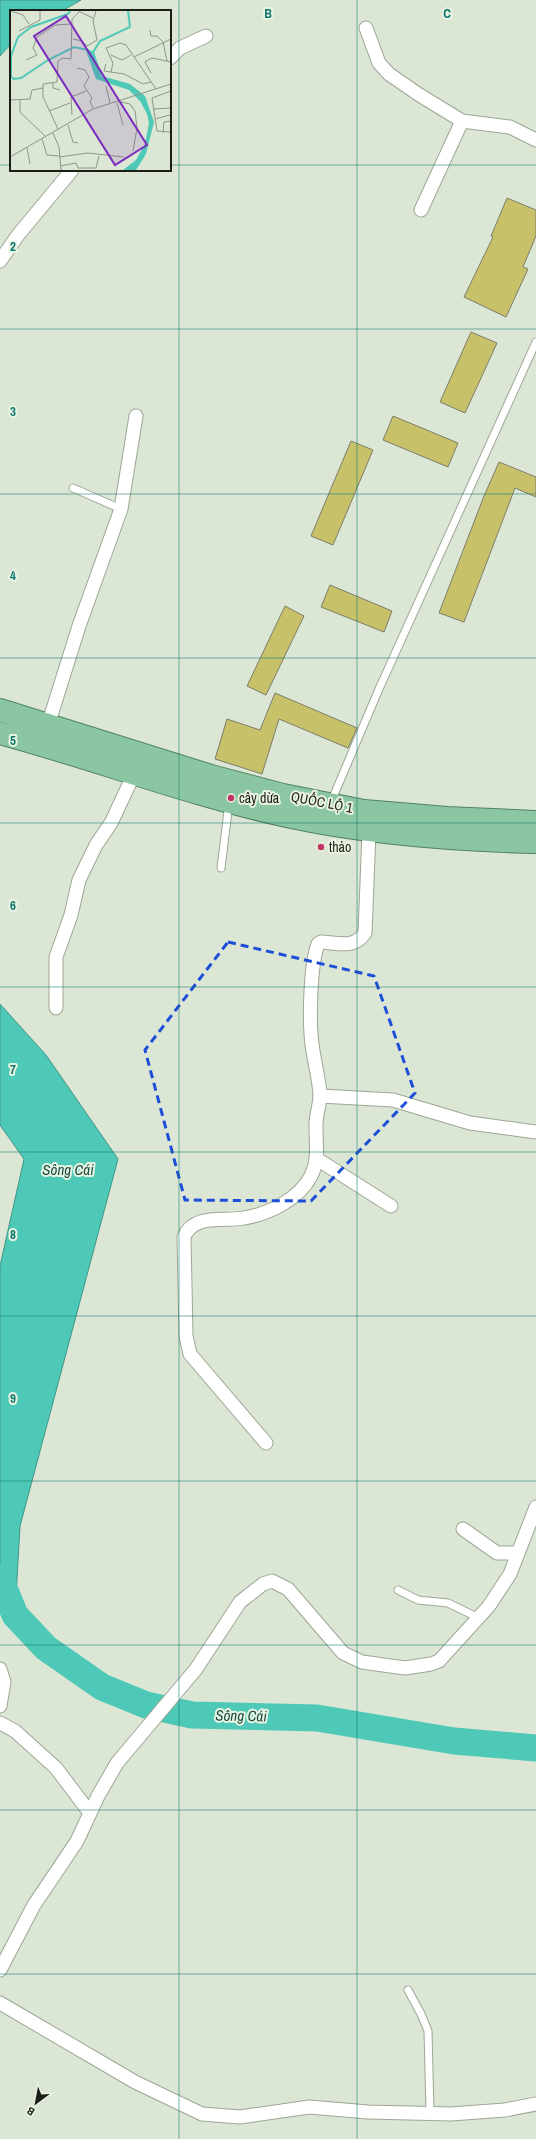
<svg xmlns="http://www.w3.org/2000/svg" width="536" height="2139" viewBox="0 0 536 2139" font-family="'Archivo Narrow',sans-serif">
  <rect width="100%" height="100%" fill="#dce6d4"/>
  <g fill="#4fc9b7" stroke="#3f9687">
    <path d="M0,0H81L62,11H11V44L0,56Z"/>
    <path d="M0,1004L46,1055L118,1159L20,1526L15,1615L0,1590V1266L24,1159L0,1125Z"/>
  </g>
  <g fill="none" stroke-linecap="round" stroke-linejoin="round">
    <path stroke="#4fc9b7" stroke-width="27" d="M0,1578L15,1615L46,1648L102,1687L146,1705L192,1715L317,1718L454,1741L536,1748"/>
  </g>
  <g fill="#c7c26a" stroke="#7d7d6b">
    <path d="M507,198L536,210V236L523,267L528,269L506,317L464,297L493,237L491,236Z"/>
    <path d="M471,332L497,343L465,413L440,402Z"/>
    <path d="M393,416L458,443L448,467L383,440Z"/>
    <path d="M351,441L373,450L333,545L311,536Z"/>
    <path d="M499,462L536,477V497L515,488L464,622L439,613L484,496Z"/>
    <path d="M330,585L392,611L384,632L321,607Z"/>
    <path d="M285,606L304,616L266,695L247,686Z"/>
    <path d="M275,693L357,728L348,748L279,719L262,774L215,759L227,719L260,730Z"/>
  </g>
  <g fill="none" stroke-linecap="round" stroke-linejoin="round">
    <g stroke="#9da795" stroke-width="9">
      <g id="service">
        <path d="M73,488L121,509"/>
        <path d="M331,802L379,689L536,342"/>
        <path d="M221,868L229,803"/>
        <path d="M398,1590L418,1600L448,1603L479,1618"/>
        <path d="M408,1990L421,2014L428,2031L430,2112"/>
      </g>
    </g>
    <g stroke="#9da795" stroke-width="15">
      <g id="minor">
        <path d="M366,28L379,63L389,74L418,94L462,121L510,127L536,140"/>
        <path d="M170,58L180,48L206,36"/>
        <path d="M421,210L462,121"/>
        <path d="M0,261L18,235L72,170"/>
        <path d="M48,725L79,626L121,509L136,416"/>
        <path d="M56,1008V957L71,915L79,880L96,845L111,823L134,774"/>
        <path d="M320,1096L393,1100L470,1123L536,1132"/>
        <path d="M317,1159L391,1206"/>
        <path d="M266,1443L190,1354L186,1336L184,1237C194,1213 223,1222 244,1218C269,1214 299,1199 311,1176C319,1160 316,1145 316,1128C315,1117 320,1106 320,1095C319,1078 314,1061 312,1044C309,1021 310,965 318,944L321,942C339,943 354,949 365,933L369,832"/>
        <path d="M463,1529L497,1553H518"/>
        <path d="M0,1669L4,1682L0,1706"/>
        <path d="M0,1723L15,1731L56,1768L90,1813"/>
        <path d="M0,1970L34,1905L77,1841L98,1796L117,1763L196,1669L240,1602L263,1584L272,1581L288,1589L343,1653L362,1662L405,1668L431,1664L439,1661L489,1606L510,1574L536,1507"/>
        <path d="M0,2003L135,2082L202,2114L240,2117L309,2107L368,2112L451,2114L505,2110L536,2104"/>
      </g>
    </g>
    <g stroke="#508262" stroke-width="24">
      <g id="trunk">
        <path d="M0,710L211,776L283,795L364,811L447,818L536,822"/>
        <path d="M0,733C96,759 190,795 287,816C369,834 452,840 536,842"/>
      </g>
    </g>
    <use href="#service" stroke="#fff" stroke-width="7"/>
    <use href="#minor" stroke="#fff" stroke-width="13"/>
    <use href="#trunk" stroke="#8ac6a2" stroke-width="22"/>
  </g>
  <path fill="none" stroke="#1d4ed8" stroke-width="3" stroke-dasharray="8 5" stroke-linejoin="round" d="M228,942L374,976L415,1093L311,1201L185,1200L145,1050Z"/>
  <path fill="none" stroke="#0f766e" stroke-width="1" stroke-opacity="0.55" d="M179,0V2139M357,0V2139M0,165H11M170,165H536M0,329H536M0,494H536M0,658H536M0,823H536M0,987H536M0,1152H536M0,1316H536M0,1481H536M0,1645H536M0,1810H536M0,1974H536"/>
  <g fill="#c13464" stroke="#e9f3e1" stroke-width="1.5">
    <circle cx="231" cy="798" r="4"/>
    <circle cx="321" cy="847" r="4"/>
  </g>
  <g text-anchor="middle" stroke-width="4" stroke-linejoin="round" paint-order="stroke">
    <g font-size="14" fill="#1a1e17" stroke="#e9f3e1" text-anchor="start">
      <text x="239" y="803">cây dừa</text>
      <text x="329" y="852">thảo</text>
    </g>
    <g font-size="14" fill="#1a1e17" stroke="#e9f3e1">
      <text transform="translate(322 802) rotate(11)" y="5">QUỐC LỘ 1</text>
    </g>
    <g font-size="15" font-style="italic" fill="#164b43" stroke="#e9f3e1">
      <text x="68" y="1175">Sông Cái</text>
      <text transform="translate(241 1716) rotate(1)" y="5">Sông Cái</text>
    </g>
  </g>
  <g transform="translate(10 10)">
    <rect width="161" height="161" fill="#dce6d4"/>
    <path d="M75,38L84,42L92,66L120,74L135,86L144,112L136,144L126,160H113L126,150L135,134L139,113L137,104L130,91L119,80L86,69Z" fill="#4fc9b7"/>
    <path fill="none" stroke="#4fc9b7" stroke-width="2" d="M60,1L58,4L21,17L8,27L1,46V67L4,69L11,68L38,50L64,37L78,40M82,44L90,31L120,17L118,1"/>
    <path fill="none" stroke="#8e9688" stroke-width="1" d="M1,1L13,5L19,14M70,2L83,8M140,20L141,26H147L153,32M9,21L30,10V1M63,29L72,31L77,36L87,30L83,11L86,1M153,32L157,51M101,45L112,50L121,45M124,47L161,29M16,50L27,45L23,38L27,27L45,15L62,14M96,54L94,61L114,64L133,74L141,72M67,58L75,60L79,67L74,76L82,88L80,92L83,98M101,62L103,53L96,38L110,33L116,35L146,79M141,63L135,52L142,48L161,52M43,73V78L50,80M96,76L100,93M161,81L142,88L147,121L161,122M0,90L20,89L22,80L33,78M10,90V102L35,126M111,92L120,94L125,101L127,118L123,141M107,93L113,115M143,99L161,98M39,101L60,93M62,105L61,87L76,81M145,109L160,105M58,115L63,132L68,133M48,119L33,87V74L47,72L48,51L53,48L61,49L62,9L70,1M43,123L49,137L51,160M153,123L154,112L161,111M32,129L37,145L49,146M17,138L20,154M0,147L83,99L161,74M49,147L78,143L114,147M50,156L66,153L68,158H86L89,146"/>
    <path fill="#7b2cbf" fill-opacity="0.15" stroke="#7b2cbf" stroke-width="2" d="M56,6L137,135L105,155L24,26Z"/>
    <rect width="161" height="161" fill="none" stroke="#1a1e17" stroke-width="2"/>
  </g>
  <g font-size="13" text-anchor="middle" font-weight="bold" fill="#0f766e" stroke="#e9f3e1" stroke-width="4" stroke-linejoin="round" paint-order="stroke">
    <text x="268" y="18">B</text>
    <text x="447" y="18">C</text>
    <text x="13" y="251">2</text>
    <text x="13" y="416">3</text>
    <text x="13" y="580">4</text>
    <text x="13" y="745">5</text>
    <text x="13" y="910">6</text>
    <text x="13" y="1074">7</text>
    <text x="13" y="1239">8</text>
    <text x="13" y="1403">9</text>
  </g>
  <g transform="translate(36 2103) rotate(212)" stroke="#e9f3e1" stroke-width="3" paint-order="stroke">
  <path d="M0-3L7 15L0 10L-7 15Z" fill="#1a1e17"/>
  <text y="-6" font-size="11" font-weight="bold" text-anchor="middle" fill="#1a1e17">B</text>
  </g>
</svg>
